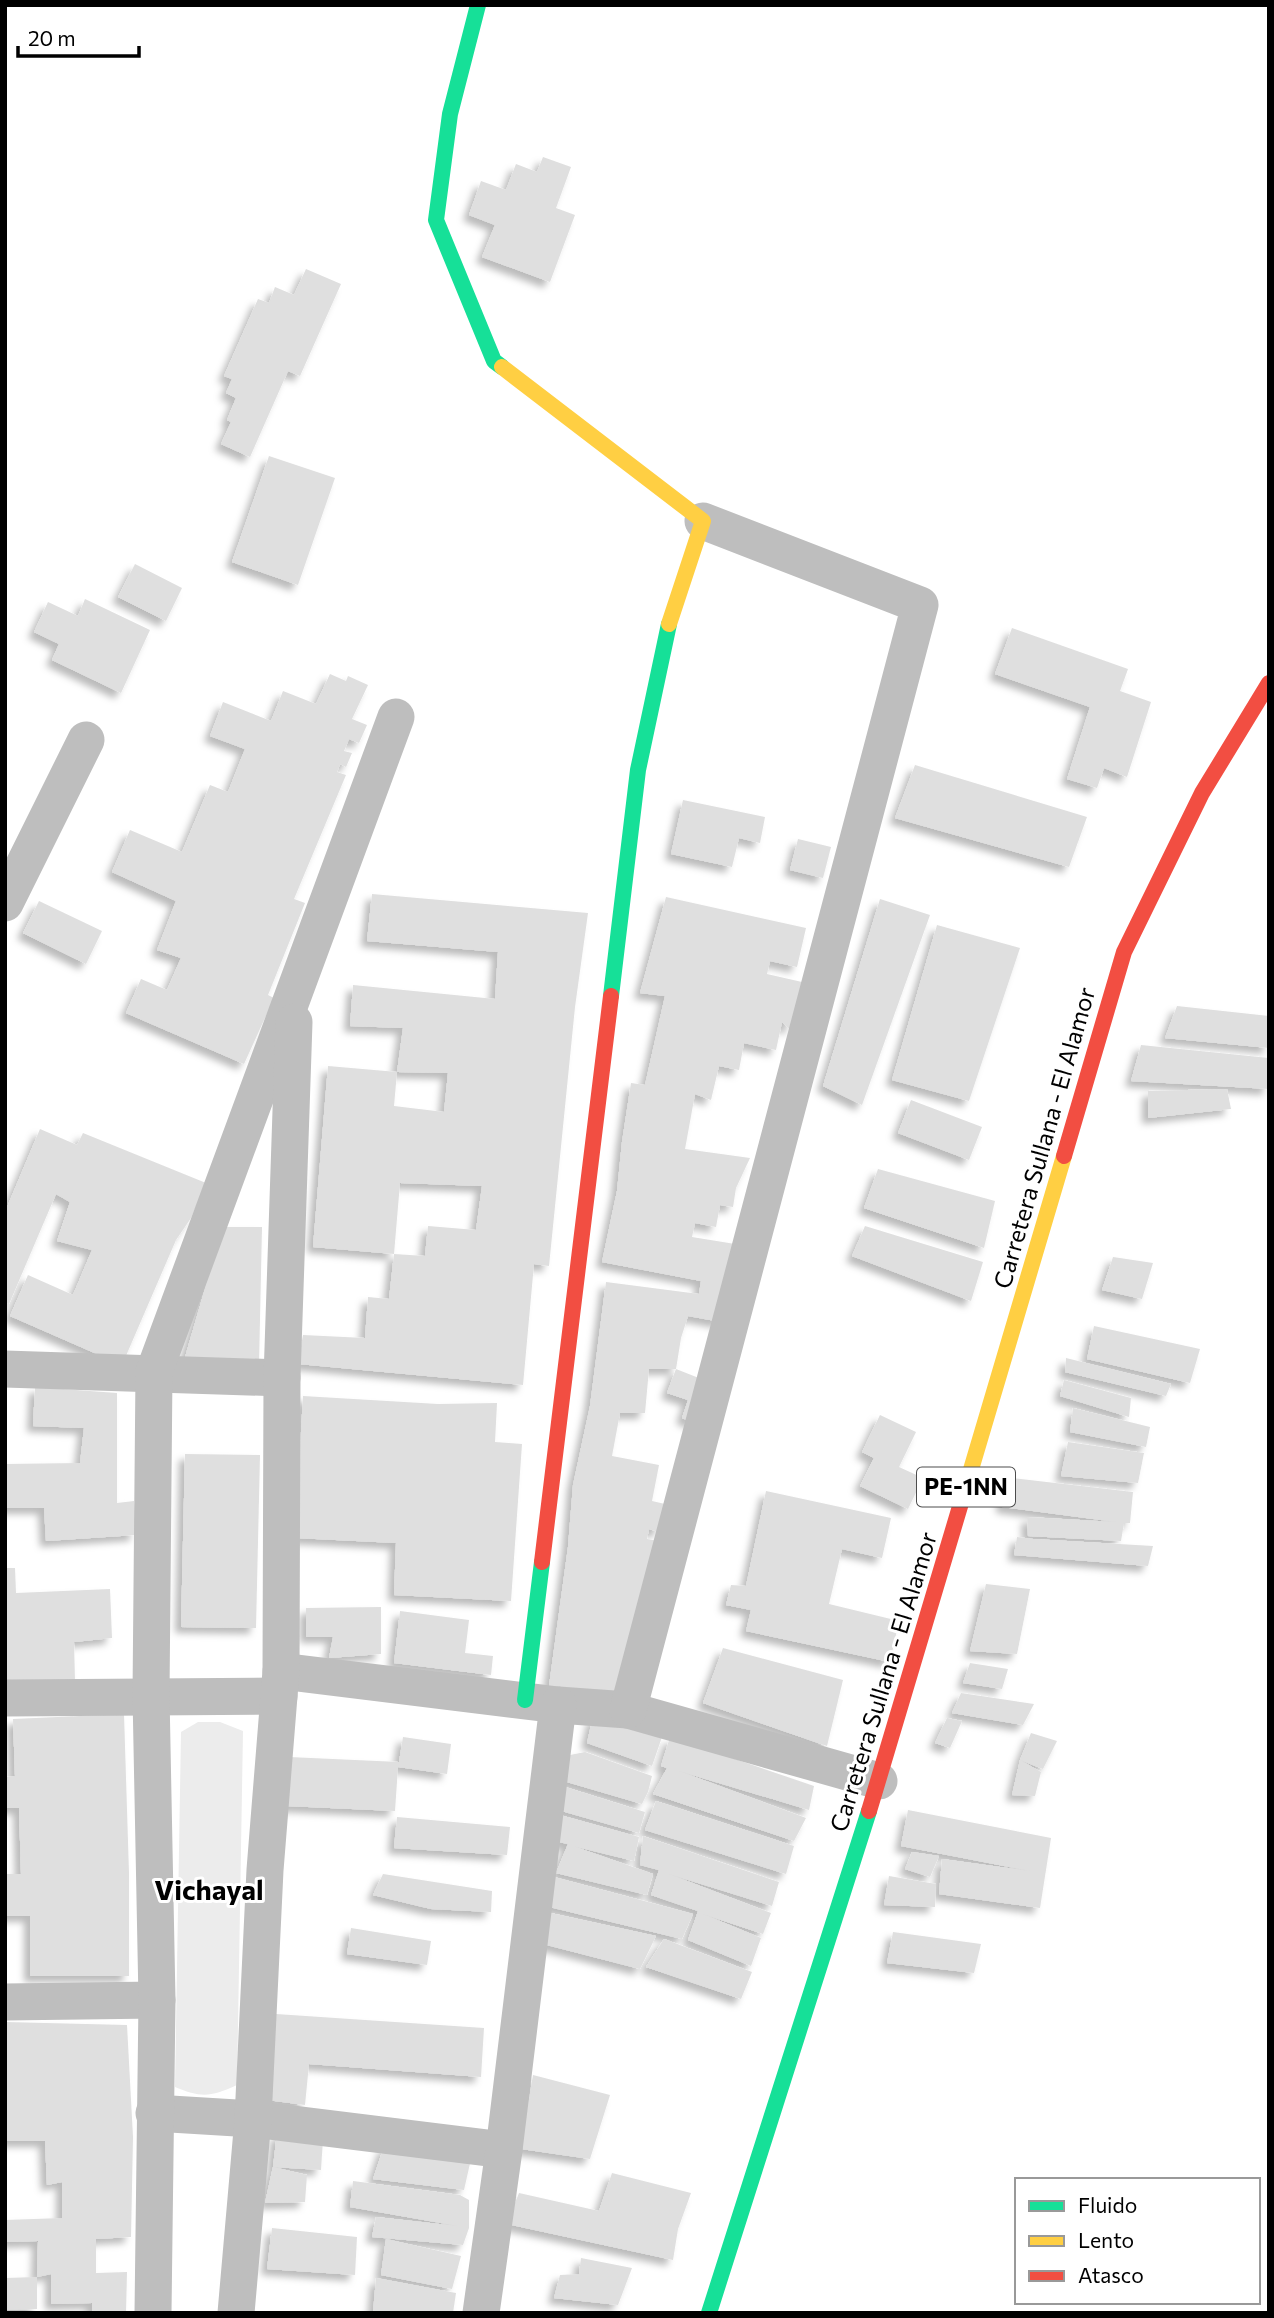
<svg xmlns="http://www.w3.org/2000/svg" width="1274" height="2318" viewBox="0 0 1274 2318" font-family="Commissioner,sans-serif">
  <defs>
    <filter id="shadow"><feDropShadow dx="-6" dy="6" stdDeviation="3.5" flood-color="#0004"/></filter>
  </defs>
  <rect width="100%" height="100%" fill="#fff"/>
  <path fill="#ececec" d="M198,1722H220L243,1731L237,2085C211,2097 201,2098 175,2087L181,1732Z"/>
  <g fill="#dfdfdf" fill-rule="evenodd" filter="url(#shadow)">
    <path d="M543,157L571,167L556,208L575,215L550,282L482,257L495,225L469,215L481,181L506,190L516,164L537,172Z"/>
    <path d="M306,269L341,284L300,376L288,371L250,457L221,444L231,422L227,420L236,398L226,393L232,379L224,376L258,299L269,303L275,287L294,295Z"/>
    <path d="M269,456L335,478L298,585L232,562Z"/>
    <path d="M135,564L182,588L166,621L118,597Z"/>
    <path d="M85,599L150,630L121,693L52,660L59,644L34,632L48,602L78,616Z"/>
    <path d="M1012,628L1128,669L1120,691L1151,702L1127,777L1104,768L1097,788L1067,779L1090,707L995,674Z"/>
    <path d="M330,674L346,681L348,676L368,685L352,719L367,725L359,743L349,739L344,751L352,753L346,767L340,764L337,772L346,775L294,899L305,903L268,995L274,998L244,1064L126,1013L141,979L167,990L181,958L157,950L176,901L112,872L130,830L182,852L210,785L228,792L245,749L210,736L223,702L271,721L283,691L316,704Z"/>
    <path d="M915,765L1087,817L1069,867L895,818Z"/>
    <path d="M683,800L765,817L760,843L739,838L732,867L671,854Z"/>
    <path d="M798,839L831,847L823,878L790,870Z"/>
    <path d="M372,894L588,913L575,1007L549,1266L534,1264L523,1385L298,1364L303,1335L365,1338L368,1297L389,1299L394,1254L313,1247L328,1066L397,1072L394,1106L444,1112L448,1073L397,1072L403,1028L350,1026L353,985L495,999L498,952L367,941ZM400,1183L482,1186L476,1230L428,1226L425,1256L394,1254Z"/>
    <path d="M666,897L806,928L797,967L770,961L767,974L802,982L790,1030L782,1022L776,1050L744,1043L739,1070L719,1066L711,1100L695,1094L685,1149L750,1158L736,1188L733,1207L720,1205L716,1227L695,1223L692,1237L735,1244L721,1322L688,1316L681,1338L676,1369H649L645,1413H620L612,1456L659,1465L652,1501L665,1504L659,1532L649,1529L647,1539L659,1541L619,1696L549,1686L568,1547L573,1485L590,1406L606,1282L699,1294L701,1281L602,1262L617,1191L622,1142L631,1083L645,1085L665,996L640,993Z"/>
    <path d="M880,899L930,915L862,1105L823,1086Z"/>
    <path d="M39,901L102,931L86,964L23,933Z"/>
    <path d="M937,925L1020,948L969,1101L892,1080Z"/>
    <path d="M1177,1006L1269,1016V1048L1165,1038Z"/>
    <path d="M1141,1045L1269,1058V1089L1131,1081Z"/>
    <path d="M1227,1089L1231,1109L1148,1118V1091Z"/>
    <path d="M911,1100L982,1127L969,1160L898,1133Z"/>
    <path d="M40,1129L77,1145L83,1133L206,1183L191,1218L176,1240L122,1365L10,1316L28,1275L73,1295L92,1250L57,1241L70,1202L56,1194L9,1304L5,1303V1212Z"/>
    <path d="M878,1169L995,1201L984,1248L864,1208Z"/>
    <path d="M865,1226L983,1262L971,1301L852,1256Z"/>
    <path d="M223,1227H262L259,1365L183,1364Z"/>
    <path d="M1113,1257L1153,1263L1142,1299L1102,1290Z"/>
    <path d="M1094,1326L1200,1349L1190,1383L1087,1359Z"/>
    <path d="M1066,1358L1171,1384L1166,1396L1065,1372Z"/>
    <path d="M676,1369L709,1382L694,1423L682,1418L688,1400L667,1393Z"/>
    <path d="M1064,1380L1131,1398L1129,1417L1060,1396Z"/>
    <path d="M35,1387L117,1393V1503L134,1501L136,1535L46,1541L44,1508H5V1464L80,1463L84,1428L33,1426Z"/>
    <path d="M303,1396L438,1404L497,1403L495,1442L522,1444L511,1601L394,1595L396,1543L295,1538Z"/>
    <path d="M1073,1408L1150,1427L1146,1447L1070,1432Z"/>
    <path d="M880,1415L916,1432L899,1467L923,1478L908,1509L860,1486L874,1458L862,1452Z"/>
    <path d="M1068,1442L1144,1453L1138,1483L1061,1476Z"/>
    <path d="M185,1454L260,1455L256,1628L181,1627Z"/>
    <path d="M1003,1477L1133,1492L1130,1523H1124L1121,1541L1028,1536L1027,1517L1116,1522L1002,1507Z"/>
    <path d="M766,1491L891,1518L882,1558L842,1549L829,1604L899,1621L890,1662L746,1631L751,1610L726,1605L731,1585L746,1586Z"/>
    <path d="M1017,1537L1033,1539L1153,1546L1148,1566L1014,1555Z"/>
    <path d="M5,1568H15L16,1593L110,1589L112,1638L74,1642L75,1681L5,1682Z"/>
    <path d="M986,1584L1030,1589L1017,1654L970,1651Z"/>
    <path d="M381,1607V1654L329,1658L333,1637H306V1608Z"/>
    <path d="M400,1611L469,1620L465,1653L493,1656L491,1675L394,1663Z"/>
    <path d="M723,1648L843,1680L827,1746L703,1703Z"/>
    <path d="M970,1663L1008,1669L1002,1689L963,1683Z"/>
    <path d="M961,1693L1034,1704L1023,1725L952,1713Z"/>
    <path d="M124,1714L129,1873V1976H30V1916H5V1874H21L19,1808H5V1777L15,1776L13,1719Z"/>
    <path d="M593,1716L663,1734L652,1766L587,1743Z"/>
    <path d="M947,1718L962,1721L950,1748L935,1743Z"/>
    <path d="M1031,1733L1057,1741L1043,1769L1020,1760L1041,1772L1035,1796L1012,1795L1020,1760Z"/>
    <path d="M403,1737L451,1744L447,1774L398,1767L395,1811L286,1806L289,1757L399,1762Z"/>
    <path d="M670,1737L814,1786L809,1810L679,1771L806,1818L794,1841L653,1794L667,1768L661,1766Z"/>
    <path d="M585,1752L652,1776L648,1792L642,1804L560,1780L565,1756Z"/>
    <path d="M562,1786L645,1812L639,1833L558,1810Z"/>
    <path d="M656,1801L794,1846L786,1874L645,1830Z"/>
    <path d="M908,1810L1051,1838L1040,1908L939,1894L942,1859L1030,1871L901,1846Z"/>
    <path d="M560,1815L639,1837L634,1861L573,1846L653,1874L647,1895L556,1873L568,1844L554,1841Z"/>
    <path d="M397,1817L510,1827L507,1855L394,1848Z"/>
    <path d="M643,1836L779,1882L772,1906L669,1874L771,1913L763,1934L703,1914L761,1938L751,1966L688,1940L698,1911L651,1895L659,1870L640,1865Z"/>
    <path d="M912,1852L939,1856L930,1877L905,1869Z"/>
    <path d="M383,1874L492,1891L491,1912L431,1909L373,1895Z"/>
    <path d="M889,1876L936,1884L935,1907L884,1905Z"/>
    <path d="M554,1877L693,1914L682,1939L541,1905Z"/>
    <path d="M546,1912L656,1936L640,1969L539,1943Z"/>
    <path d="M351,1928L431,1941L427,1965L347,1954Z"/>
    <path d="M893,1932L981,1944L974,1973L887,1963Z"/>
    <path d="M664,1939L752,1972L741,1999L646,1967Z"/>
    <path d="M276,2014L484,2028L481,2077L309,2064L305,2105L267,2100Z"/>
    <path d="M5,2022L127,2025L133,2137L131,2237L96,2239V2273L127,2272L126,2313H92V2303L51,2304V2274L37,2277L38,2241L5,2242V2220L62,2218V2182L47,2185L45,2141H5Z"/>
    <path d="M533,2075L610,2095L590,2159L521,2149Z"/>
    <path d="M277,2133L323,2139L321,2170L273,2167Z"/>
    <path d="M384,2146L471,2159L464,2190L373,2179Z"/>
    <path d="M273,2167L307,2175L305,2202L265,2203Z"/>
    <path d="M612,2173L691,2193L678,2229L673,2260L507,2224L519,2193L599,2211Z"/>
    <path d="M353,2181L460,2195L469,2200V2228L463,2245L372,2237L376,2217L458,2226L350,2207Z"/>
    <path d="M272,2228L357,2237L355,2275L267,2269Z"/>
    <path d="M386,2239L461,2256L452,2289L381,2275Z"/>
    <path d="M581,2258L632,2268L618,2305L554,2298L560,2275L579,2274Z"/>
    <path d="M37,2277V2309L5,2310V2278Z"/>
    <path d="M376,2278L456,2293L453,2313H373Z"/>
  </g>
  <g fill="none" stroke-linecap="round" stroke-linejoin="round">
    <g stroke="#bebebe" stroke-width="37">
      <path d="M5,903L86,740"/>
      <path d="M5,1369L282,1378"/>
      <path d="M281,1671L558,1705L628,1710L879,1781"/>
      <path d="M5,1698L279,1696"/>
      <path d="M628,1710L920,605L703,521"/>
      <path d="M5,2002L157,2000"/>
      <path d="M154,2113L253,2119L504,2150"/>
      <path d="M153,2313L157,2000L151,1695L154,1372L396,717"/>
      <path d="M236,2313L253,2119L265,1870L281,1671L282,1378L294,1022"/>
      <path d="M481,2313L504,2150L558,1705"/>
    </g>
    <g stroke="#16e098" stroke-width="16">
      <path d="M478,5L450,114L436,220L494,361L502,367"/>
      <path d="M611,996L638,770L669,624"/>
      <path d="M525,1700L542,1562"/>
      <path d="M709,2313L869,1811"/>
    </g>
    <g stroke="#ffcf43" stroke-width="16">
      <path d="M502,367L703,521L669,624"/>
      <path d="M967,1483L1064,1156"/>
    </g>
    <g stroke="#f24e42" stroke-width="16">
      <path d="M1064,1156L1124,952L1202,793L1269,683"/>
      <path d="M542,1562L611,996"/>
      <path d="M869,1811L967,1483"/>
    </g>
  </g>
  <g text-anchor="middle" stroke-width="6" stroke-linejoin="round" paint-order="stroke">
    <rect fill="#fff" stroke="#4c4c4c" stroke-width="2" x="917" y="1467.5" width="98" height="39" rx="5"/>
    <g font-size="23" font-weight="bold" fill="#000">
      <text x="966" y="1495">PE-1NN</text>
    </g>
    <g font-size="24" fill="#000" stroke="#fff">
      <text transform="translate(1045 1138) rotate(-74)" y="8">Carretera Sullana - El Alamor</text>
      <text transform="translate(884 1682) rotate(-73)" y="8">Carretera Sullana - El Alamor</text>
    </g>
    <g font-size="28" font-weight="bold" fill="#000" stroke="#fff">
      <text x="209" y="1900">Vichayal</text>
    </g>
  </g>
  <rect width="1274" height="2318" fill="none" stroke="#000000" stroke-width="14"/>
  <rect x="1015" y="2178" width="245" height="126" fill="#ffffff" stroke="#999999" stroke-width="2"/>
  <rect x="1029" y="2201" width="35" height="10" fill="#16e098" stroke="#999999" stroke-width="2"/>
  <text x="1078" y="2213" font-size="21" fill="#000000">Fluido</text>
  <rect x="1029" y="2236" width="35" height="10" fill="#ffcf43" stroke="#999999" stroke-width="2"/>
  <text x="1078" y="2248" font-size="21" fill="#000000">Lento</text>
  <rect x="1029" y="2271" width="35" height="10" fill="#f24e42" stroke="#999999" stroke-width="2"/>
  <text x="1078" y="2283" font-size="21" fill="#000000">Atasco</text>
  <path d="M18 46v10h121v-10" fill="none" stroke="#000000" stroke-width="3.5"/>
  <text x="28" y="46" font-size="21" fill="#000000" stroke="#ffffff" stroke-width="5" paint-order="stroke">20 m</text>
</svg>
